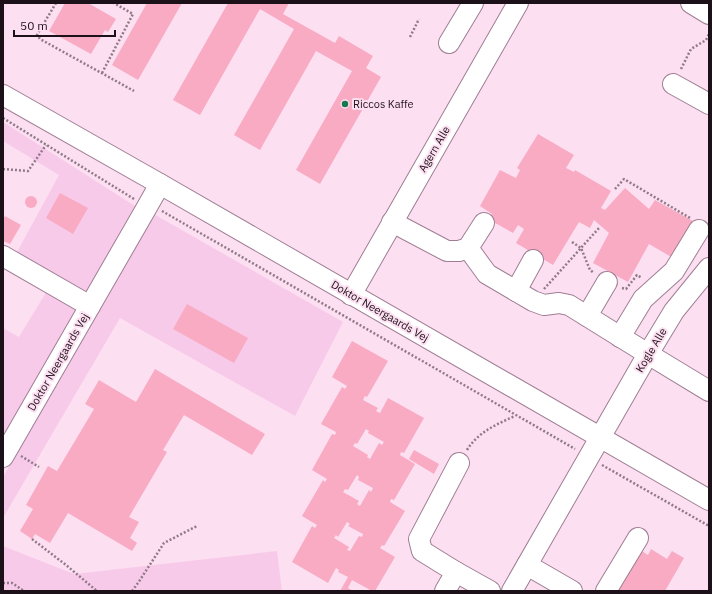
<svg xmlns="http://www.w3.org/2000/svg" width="712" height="594" viewBox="0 0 712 594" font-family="'IBM Plex Sans',sans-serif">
  <rect width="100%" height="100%" fill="#fddff2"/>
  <g fill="#f8cae9">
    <path d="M3,122L135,206L3,440V328L19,337L56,276L16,254L59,175L3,141Z"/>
    <path d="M152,213L343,322L295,416L120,318L3,518V477Z"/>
    <path d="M3,546L74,574L277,551L282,591H3Z"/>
  </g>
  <g fill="#f8abc3" fill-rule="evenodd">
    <path d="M65,3H88L116,19L108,32L105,30L91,54L49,31Z"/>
    <path d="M147,3H182L138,80L112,65Z"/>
    <path d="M228,3H289L283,14L335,43L339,36L373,56L366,68L381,77L320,184L296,170L352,71L316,51L260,150L234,135L294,29L260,9L200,115L173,100Z"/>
    <path d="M538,134L574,155L566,168L574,172L575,170L611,191L601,208L605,210L625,188L649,209L655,200L693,221L673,258L649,244L628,282L593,263L609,233L594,220L590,228L579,222L553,265L516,243L524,229L518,225L513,233L488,219L492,214L480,206L500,170L516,178L520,170L517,168Z"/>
    <path d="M60,193L88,208L73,234L46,218Z"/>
    <circle cx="31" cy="202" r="6"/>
    <path d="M5,216L21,225L10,244L3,241V220Z"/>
    <path d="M187,304L248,338L234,363L173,329Z"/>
    <path d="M352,341L388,361L367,397L365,396L363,400L378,408L376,411L380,413L388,398L424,418L404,453L401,452L400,455L415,464L394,500L391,499L390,502L405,511L384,546L382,545L380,548L395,557L375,591H372L352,580L348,588L353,591H340L348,577L338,572L339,570L336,568L328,583L292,562L312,526L315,528L317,525L302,516L323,480L325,482L327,479L312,470L332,434L335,435L336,432L321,424L342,387L345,389L347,386L332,377ZM366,429L369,431L368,433L384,442L382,445L379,443L370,459L367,457L368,455L353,446L355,443L357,444ZM357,475L359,477L358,480L373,488L371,492L369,490L360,506L357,504L359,501L343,492L345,489L348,490ZM347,522L350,524L348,526L363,534L362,537L359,536L350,551L347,550L349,547L334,538L336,535L338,537Z"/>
    <path d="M155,369L265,434L252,455L184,415L163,450L167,452L129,517L139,522L130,538L137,543L132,551L68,513L50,543L35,534L32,539L20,531L33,509L26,505L48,466L57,471L94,409L85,404L99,380L136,402Z"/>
    <path d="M414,450L439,464L434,474L409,459Z"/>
    <path d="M637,548L648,555L651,549L667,559L672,551L684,558L665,591H613Z"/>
  </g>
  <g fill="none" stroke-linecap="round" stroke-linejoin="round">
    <g stroke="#9f7e94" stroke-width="22">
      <g id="minor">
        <path d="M691,3L709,14"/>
        <path d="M449,43L473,3"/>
        <path d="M673,84L709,104"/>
        <path d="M3,95L160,184L709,500"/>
        <path d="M392,222L447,251H459L468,248L484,223"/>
        <path d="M468,248L487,274L533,301L544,305L559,303L569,305L648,354L709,391"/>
        <path d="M3,256L90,306"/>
        <path d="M516,291L533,260"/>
        <path d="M351,295L518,3"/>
        <path d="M587,316L607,282"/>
        <path d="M620,337L643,299L674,271L699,230"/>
        <path d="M3,457L147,207L160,184"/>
        <path d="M459,463L419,539L422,551L456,572L490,591"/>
        <path d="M527,565L572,591"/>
        <path d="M445,591L456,572"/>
        <path d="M512,591L648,354L674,311L709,268"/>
        <path d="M606,591L638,538"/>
      </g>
    </g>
    <g stroke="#8f7a88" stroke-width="2.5" stroke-dasharray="2 2" stroke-linecap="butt">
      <path d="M56,3L37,35L40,39L134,91"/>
      <path d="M410,37L419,19"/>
      <path d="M681,69L691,49L706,40L709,34"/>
      <path d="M102,73L133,14L114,3"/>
      <path d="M3,118L134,199"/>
      <path d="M3,169L28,171L46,145"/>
      <path d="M615,189L624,179L690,218"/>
      <path d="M162,211L575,449"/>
      <path d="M572,242L581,248L590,270L594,273"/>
      <path d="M622,288L626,289L637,275L642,278"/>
      <path d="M544,289L599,228"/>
      <path d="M467,450C478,432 497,424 515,416"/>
      <path d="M21,456L39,467"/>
      <path d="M602,465L709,526"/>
      <path d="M32,539L66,565L97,591"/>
      <path d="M3,583H12L24,591"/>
      <path d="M132,591L138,583L164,543L197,526"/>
    </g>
    <use href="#minor" stroke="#fff" stroke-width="20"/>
  </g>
  <circle fill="#18784e" stroke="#fddff2" stroke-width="1.5" cx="345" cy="104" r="4"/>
  <g text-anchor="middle" stroke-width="4" stroke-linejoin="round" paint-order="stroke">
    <g font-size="11" fill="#1d1119" stroke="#fddff2" text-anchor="start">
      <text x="353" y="108">Riccos Kaffe</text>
    </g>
    <g font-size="11" fill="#1d1119" stroke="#fddff2">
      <text transform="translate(434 149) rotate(-60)" y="4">Agern Alle</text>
      <text transform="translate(380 311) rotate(30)" y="4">Doktor Neergaards Vej</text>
      <text transform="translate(651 350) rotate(-59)" y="4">Kogle Alle</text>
      <text transform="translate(58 362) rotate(-60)" y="4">Doktor Neergaards Vej</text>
    </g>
  </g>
  <rect width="712" height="594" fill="none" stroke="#1d1119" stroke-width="8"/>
  <path d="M14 30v6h101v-6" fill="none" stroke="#1d1119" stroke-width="2"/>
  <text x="20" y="30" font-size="12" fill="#1d1119" stroke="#fddff2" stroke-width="3" paint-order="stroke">50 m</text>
</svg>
